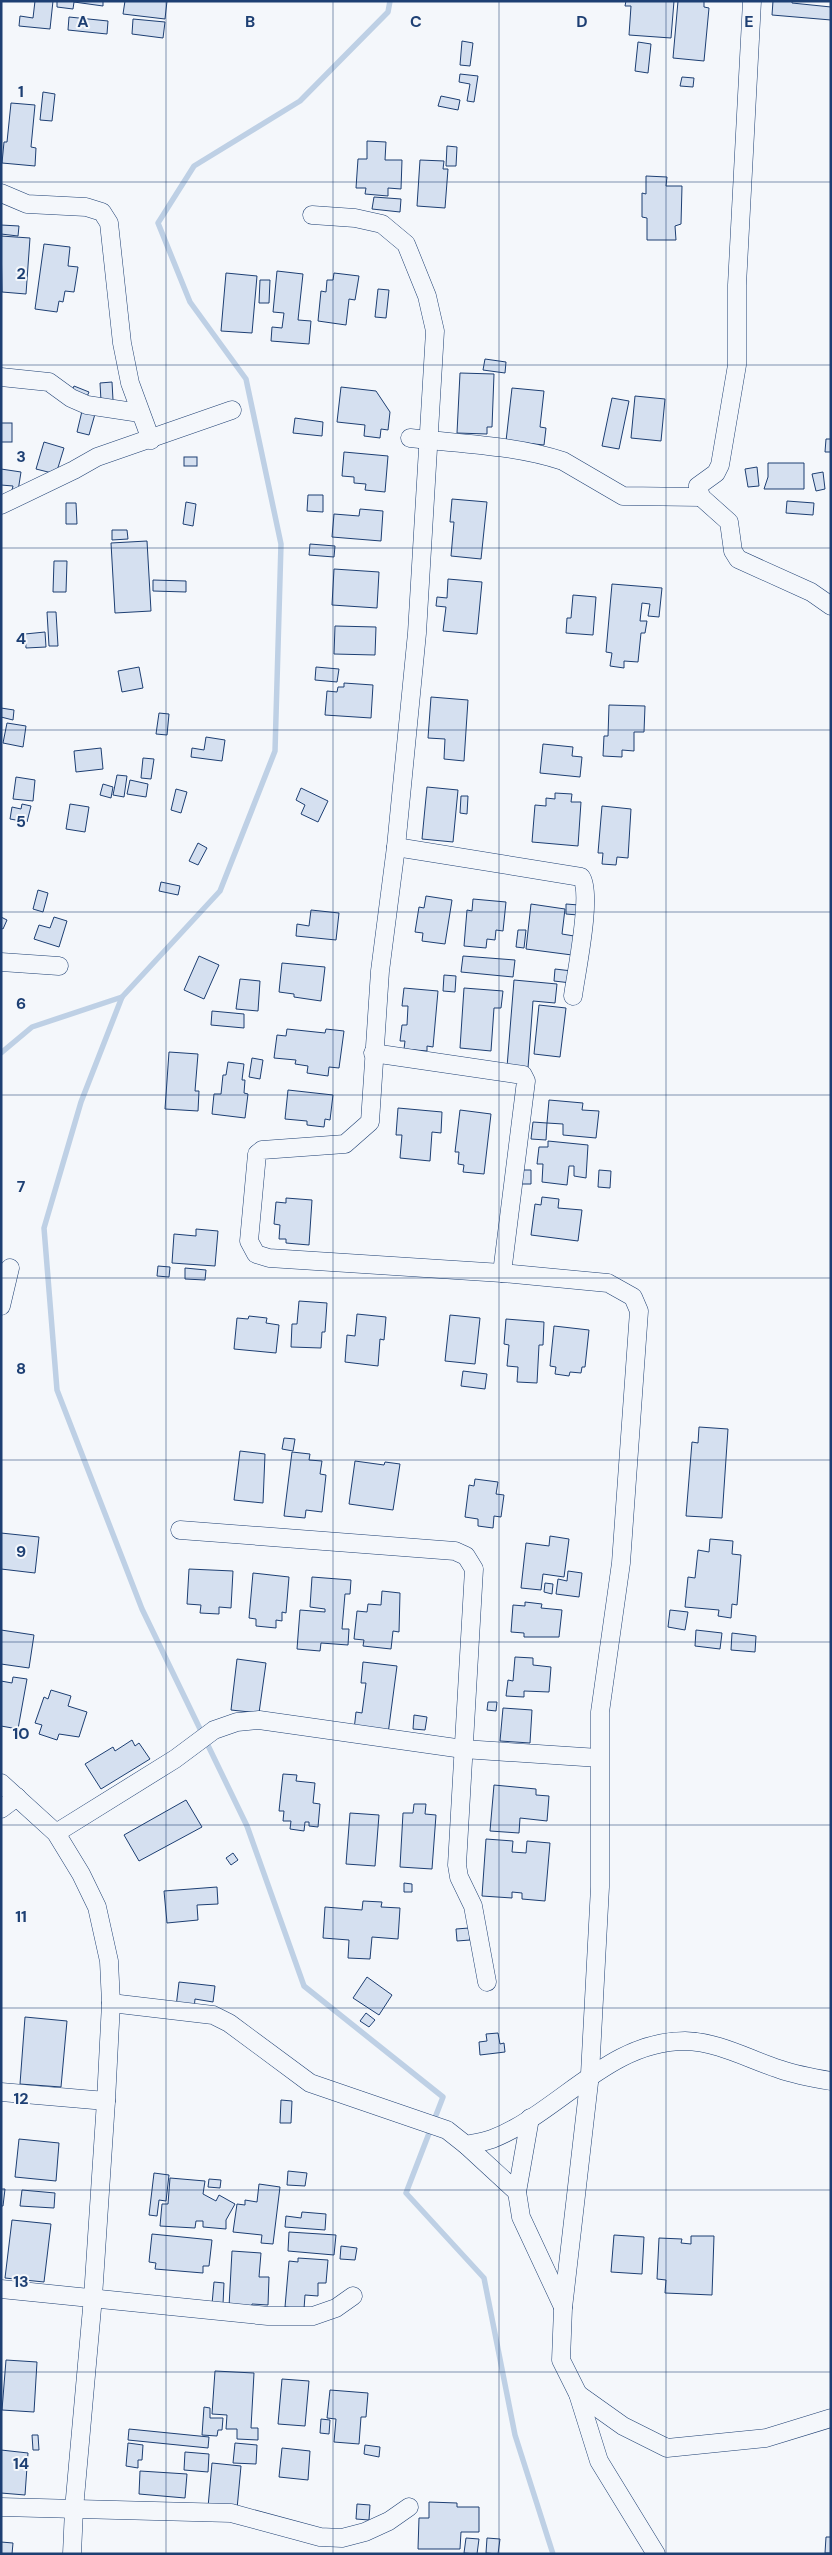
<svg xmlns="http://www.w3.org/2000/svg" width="832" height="2555" viewBox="0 0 832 2555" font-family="'DM Sans',sans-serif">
  <rect width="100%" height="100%" fill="#f4f7fb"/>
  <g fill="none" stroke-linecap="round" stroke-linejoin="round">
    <g stroke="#bed0e5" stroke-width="5.5">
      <path d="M390,1L388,12L300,101L194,166L158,223L190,302L246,379L281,544L275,751L220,891L122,997L81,1102L44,1228L57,1390L142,1609L247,1826L304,1986L443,2097L406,2193L484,2278L515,2435L553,2554"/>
      <path d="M1,1053L32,1027L122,997"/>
    </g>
  </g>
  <g fill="#d5e0f0" stroke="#1d3f73">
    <path d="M35,1H53L50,29L19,26L20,16L33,18Z"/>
    <path d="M57,1H103V6L74,2L73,9L57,7Z"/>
    <path d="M125,1H167L165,19L123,14Z"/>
    <path d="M626,1H674L671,38L629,35L631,6H625Z"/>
    <path d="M678,1H704V7L709,8L704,61L673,58Z"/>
    <path d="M773,1H792V3L831,7V20L772,15Z"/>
    <path d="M69,17L108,21L107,34L68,30Z"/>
    <path d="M133,19L165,22L163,38L132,34Z"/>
    <path d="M462,41L473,43L470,66L460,65Z"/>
    <path d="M638,42L651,44L648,73L635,71Z"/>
    <path d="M460,74L478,76L474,102L467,101L470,84L459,82Z"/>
    <path d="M682,77L694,78L693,87L680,86Z"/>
    <path d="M43,92L55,94L52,121L40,120Z"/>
    <path d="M441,96L460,100L458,110L438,106Z"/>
    <path d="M11,103L35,105L31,147L36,148L35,166L2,163L4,142H7Z"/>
    <path d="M367,141L386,142L385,160H402L401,189L388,188V196L365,194L366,188H356L358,159H367Z"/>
    <path d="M447,146L457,147L456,166H446Z"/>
    <path d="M420,160L444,161L443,169H448L445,208L417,206Z"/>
    <path d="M646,176L667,177L666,186H682L681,224L675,226L676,240H647V218L642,217V193L646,194Z"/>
    <path d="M374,197L401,199L400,212L372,209Z"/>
    <path d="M1,225L19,226L18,236L1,234Z"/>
    <path d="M1,236L30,238L26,294L2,292Z"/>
    <path d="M44,244L70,247L68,266L78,267L74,292L65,291L63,302L59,301L57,312L35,309Z"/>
    <path d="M277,271L303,274L298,320L311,321L309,344L271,341L272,327L282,328L284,313L273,312Z"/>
    <path d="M226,273L257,276L252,333L221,331Z"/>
    <path d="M334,273L359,276L355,300L349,299L346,325L318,321L321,291L326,292L327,280H333Z"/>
    <path d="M260,280H270L269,303H259Z"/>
    <path d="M378,289L389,290L386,318L375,317Z"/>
    <path d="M485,359L506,362L505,373L483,370Z"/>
    <path d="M460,373L494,374L492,427H487V434L457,433Z"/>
    <path d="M112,382L113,400L101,401L100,383Z"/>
    <path d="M74,386L89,392L85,401L70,395Z"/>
    <path d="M341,387L376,391L390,412L388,430L381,429L380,438L364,436L365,425L337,422Z"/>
    <path d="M512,388L544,391L540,427L546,428L544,445L506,441Z"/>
    <path d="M635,396L665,399L661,441L631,438Z"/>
    <path d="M612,398L629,401L619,449L602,446Z"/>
    <path d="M82,411L95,414L89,435L77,432Z"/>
    <path d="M295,418L323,422L322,436L293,433Z"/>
    <rect x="1" y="423" width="11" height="19"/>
    <path d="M826,439H831V452H825Z"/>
    <path d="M44,442L64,448L56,474L36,469Z"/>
    <path d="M344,452L388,456L385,492L365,490L366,484L354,483V477L342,476Z"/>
    <rect x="184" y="457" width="13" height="9"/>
    <path d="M768,463H804V489H764L768,477Z"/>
    <path d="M757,467L759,486L748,487L745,469Z"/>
    <path d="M1,469L21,472L18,491L12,490L13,486L1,485Z"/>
    <path d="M823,472L825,489L816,491L812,474Z"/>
    <path d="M308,495H323V512L307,511Z"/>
    <path d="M452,499L487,502L481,559L451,556L454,522H450Z"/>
    <path d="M787,501L814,503L813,515L786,513Z"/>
    <path d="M186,502L196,504L193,526L183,524Z"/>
    <path d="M66,503H76L77,524H66Z"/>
    <path d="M360,509L383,511L381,541L332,537L334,514L359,516Z"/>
    <path d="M112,530H127L128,539L112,540Z"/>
    <path d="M147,541L151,611L115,613L111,543Z"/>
    <path d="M310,544L335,546L334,557L309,555Z"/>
    <path d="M54,561H67L66,592H53Z"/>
    <path d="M334,569L379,572L377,608L332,605Z"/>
    <path d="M448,579L482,582L477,634L443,631L446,607L436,606L437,597L447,598Z"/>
    <path d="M153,580L186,581V592L153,591Z"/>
    <path d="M612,584L662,588L659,617L648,616L650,604L642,603L640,621H647L645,633H641L638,662L624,661V668L610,666L612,653L606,652Z"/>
    <path d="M573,595L596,597L593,635L566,633L567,618H571Z"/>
    <path d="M47,612H56L58,646H49Z"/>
    <path d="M335,626L376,627L375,655L334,654Z"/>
    <path d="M45,632L46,647L26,648L25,634Z"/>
    <path d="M139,667L143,688L122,692L118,671Z"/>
    <path d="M316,667L339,669L337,682L315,680Z"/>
    <path d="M344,683L373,685L371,718L325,715L327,691L337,692L338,687H344Z"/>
    <path d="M431,697L468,700L464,761L444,759L445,739L428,738Z"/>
    <path d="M609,705L645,706L644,732H634V751L622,750V757L603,756L604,736H608Z"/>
    <path d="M1,708L14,710L13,720L1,717Z"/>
    <path d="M159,713L169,714L167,735L156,734Z"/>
    <path d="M7,723L26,726L23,747L3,743Z"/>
    <path d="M206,737L225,740L222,761L191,757L192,748L204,750Z"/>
    <path d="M543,744L573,747L572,756L582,757L580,777L540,773Z"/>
    <path d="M101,748L103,769L76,772L74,751Z"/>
    <path d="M143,758L154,759L151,779L141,778Z"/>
    <path d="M117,775L127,776L124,797L113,795Z"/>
    <path d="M16,777L35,780L33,801L13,799Z"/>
    <path d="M130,780L148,784L146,797L127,794Z"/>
    <path d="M103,784L113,787L111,798L100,795Z"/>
    <path d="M427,787L458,790L453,842L422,839Z"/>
    <path d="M301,788L328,801L318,822L301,814L305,805L296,800Z"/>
    <path d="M176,789L187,792L181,813L171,810Z"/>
    <path d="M555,793L572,794L571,802H581L578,846L532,842L535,805L546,806V798L555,799Z"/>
    <path d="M461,796H468L467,814L460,813Z"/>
    <path d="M22,804L31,806L27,822L10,819L12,807L21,809Z"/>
    <path d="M70,804L89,807L85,832L66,829Z"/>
    <path d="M602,806L631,809L628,858L617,857L616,865L602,864L603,853H598Z"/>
    <path d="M198,843L207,848L198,865L189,861Z"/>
    <path d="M161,882L180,886L178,895L159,891Z"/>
    <path d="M38,890L48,893L43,912L33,909Z"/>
    <path d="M426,896L452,900L445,944L422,941L423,933L415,932L419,907L424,908Z"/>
    <path d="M473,899L506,902L503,931L496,930L495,940L487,939L486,948L464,946L467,910L472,911Z"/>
    <path d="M531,904L565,909L562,934L574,936L572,955L526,949Z"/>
    <path d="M566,904L579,905L578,915L566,914Z"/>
    <path d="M311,910L339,913L336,940L296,936L297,924L309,926Z"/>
    <path d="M1,917L7,920L3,929L1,928Z"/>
    <path d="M54,917L67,921L59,947L34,939L39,925L50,928Z"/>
    <path d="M518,930H526L524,948L516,947Z"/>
    <path d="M199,956L219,965L204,999L184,990Z"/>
    <path d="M463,956L515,960L513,977L461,972Z"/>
    <path d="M282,963L325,967L321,1001L294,997V994L279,992Z"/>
    <path d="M555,969L572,971L571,983L554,981Z"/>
    <path d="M444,975L456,976L455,992L443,991Z"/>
    <path d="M240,979L260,981L258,1011L236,1009Z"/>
    <path d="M514,980L557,984L555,1003L533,1001L528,1068L507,1067Z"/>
    <path d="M404,988L438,991L433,1047L427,1046V1051L404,1049L405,1041H400L402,1025H407L408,1006H402Z"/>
    <path d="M464,988L503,991L501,1008H494L491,1051L460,1048Z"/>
    <path d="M539,1005L566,1008L560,1057L534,1054Z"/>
    <path d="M212,1011L244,1014V1028L211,1025Z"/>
    <path d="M287,1029L325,1033L326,1029L344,1031L339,1068L329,1067L328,1076L307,1073L308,1066L295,1064L296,1060L274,1058L277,1035L286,1036Z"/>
    <path d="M169,1052L198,1054L195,1091H199L198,1111L165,1109Z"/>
    <path d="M252,1058L263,1060L260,1079L249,1077Z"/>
    <path d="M228,1062L244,1064L242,1080H245L244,1093L248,1094L245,1118L212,1114L214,1094H221L223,1075H226Z"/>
    <path d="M288,1090L333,1095L330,1120L325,1119L324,1127L307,1125V1121L285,1119Z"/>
    <path d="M549,1100L583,1103L582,1110L599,1111L596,1138L563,1135V1124L547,1123Z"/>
    <path d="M398,1108L442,1112L441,1133L432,1132L430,1161L400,1158L402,1135H396Z"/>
    <path d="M460,1110L491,1114L484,1174L463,1172L464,1165L458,1164L459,1152H455Z"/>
    <path d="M533,1122L547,1123L546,1140L531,1139Z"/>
    <path d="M548,1141L588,1145L586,1178L574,1176V1166H569L567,1185L542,1182L543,1164H537L539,1147H548Z"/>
    <path d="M523,1170H531V1184H522Z"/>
    <path d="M599,1170L611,1171L610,1188L598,1187Z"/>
    <path d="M542,1197L559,1199L558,1208L582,1210L578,1241L531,1235L535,1204L541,1205Z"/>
    <path d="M286,1198L312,1200L309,1245L286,1243V1239H279L280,1225L274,1224L276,1202L286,1203Z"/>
    <path d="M196,1229L218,1231L215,1266L172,1263L174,1234L196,1236Z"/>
    <path d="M158,1266L170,1267L169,1277L157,1276Z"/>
    <path d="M185,1268L206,1270L205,1280L185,1279Z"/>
    <path d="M299,1301L327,1303L325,1332H322L321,1348L291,1347L292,1324H297Z"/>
    <path d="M357,1314L386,1317L384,1340L380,1339L378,1366L345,1362L347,1335L355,1336Z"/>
    <path d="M450,1315L480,1318L475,1364L445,1361Z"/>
    <path d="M249,1316L267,1318L266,1323L279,1325L276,1353L234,1349L237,1318L248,1319Z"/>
    <path d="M506,1319L544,1322L543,1345H539L537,1383L517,1382L518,1367L507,1366L509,1345L504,1344Z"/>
    <path d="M554,1326L589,1330L585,1367H582L581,1373L570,1372L569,1376L555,1374L556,1367L550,1366Z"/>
    <path d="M463,1371L487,1374L485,1389L461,1386Z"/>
    <path d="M699,1427L728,1429L722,1518L686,1516L692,1442L698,1443Z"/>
    <path d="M284,1438L295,1439L293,1451L282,1449Z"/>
    <path d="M240,1451L265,1454L263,1503L234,1500Z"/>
    <path d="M292,1452L310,1454L309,1460L322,1461L320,1474L326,1475L322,1512L306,1510L305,1518L284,1516Z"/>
    <path d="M355,1461L384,1465L385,1462L400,1464L393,1510L349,1504Z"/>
    <path d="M475,1479L498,1482L496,1494L504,1495L501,1517L494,1516L493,1528L478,1526V1519L465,1517L469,1485L474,1486Z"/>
    <path d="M1,1533L39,1537L35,1573L1,1569Z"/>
    <path d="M550,1536L569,1539L564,1577L543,1574L541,1590L521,1588L526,1543L549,1546Z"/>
    <path d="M710,1539L733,1541L732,1554L741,1555L737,1605L732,1604L731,1618L718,1616L719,1610L685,1607L688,1577L695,1578L698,1550L709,1552Z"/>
    <path d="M189,1569L233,1571L231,1608L219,1607V1614L200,1613L201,1605L187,1604Z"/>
    <path d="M568,1571L582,1573L579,1597L556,1594L558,1579L567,1581Z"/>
    <path d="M253,1573L289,1577L286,1613L282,1612V1621L276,1620V1628L256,1626V1619L249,1618Z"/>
    <path d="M312,1577L351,1580L350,1594H345L342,1629H349L348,1645L321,1643L320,1651L297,1649L300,1610L325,1612V1609L310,1607Z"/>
    <path d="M545,1583L553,1584L552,1594L544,1592Z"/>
    <path d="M382,1591L400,1593L399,1632L393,1631L391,1649L363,1646L364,1640L354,1639L357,1611L367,1612L368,1604L381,1605Z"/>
    <path d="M525,1602L542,1604L541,1608L562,1610L559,1637H524V1633L511,1632L513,1605L525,1606Z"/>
    <path d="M670,1610L688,1612L685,1630L668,1627Z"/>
    <path d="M1,1630L34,1635L29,1668L1,1664Z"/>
    <path d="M696,1630L722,1633L720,1649L695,1646Z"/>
    <path d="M732,1633L756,1636L755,1652L731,1650Z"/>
    <path d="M515,1657L533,1658V1665L551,1667L549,1692L524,1691V1697L506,1696L508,1680L513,1681Z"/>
    <path d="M237,1659L266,1663L259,1713L231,1710Z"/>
    <path d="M363,1662L397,1666L388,1734L354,1730L356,1712L362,1713L366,1683H361Z"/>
    <path d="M13,1677L27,1679L18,1729L1,1726V1681L12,1683Z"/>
    <path d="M51,1690L71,1696L68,1706L87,1712L79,1737L59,1734L57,1740L39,1734L42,1725L35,1723L44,1697L48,1699Z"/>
    <path d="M488,1702H497L496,1711L487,1710Z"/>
    <path d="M503,1708L532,1710L530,1743L500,1741Z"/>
    <path d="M414,1715L427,1717L425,1730L413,1729Z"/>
    <path d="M132,1740L135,1746L139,1743L150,1759L101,1789L85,1764L113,1747L115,1751Z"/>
    <path d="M283,1774L297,1775L296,1781L315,1783L313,1803L320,1804L318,1827L309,1826V1822H305L304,1831L290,1829L291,1821H283L284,1811H279Z"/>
    <path d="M494,1785L536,1789V1795L549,1796L547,1821L520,1818L519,1833L490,1831Z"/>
    <path d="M186,1800L202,1827L139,1861L124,1835Z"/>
    <path d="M414,1804H426L425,1814L436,1815L432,1869L400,1867L403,1813H413Z"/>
    <path d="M350,1813L379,1815L375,1866L346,1864Z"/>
    <path d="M486,1839L513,1841L512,1852L526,1853L527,1841L550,1843L545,1901L522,1899V1893L512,1892V1898L482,1896Z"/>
    <path d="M233,1853L238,1860L231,1865L226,1858Z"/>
    <path d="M404,1883L412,1884V1892H404Z"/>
    <path d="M217,1887L218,1904L197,1905L198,1920L167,1923L164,1891Z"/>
    <path d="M363,1901L382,1902L381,1907L400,1908L398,1939L372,1937L370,1959L348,1958L349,1940L323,1938L325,1907L362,1910Z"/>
    <path d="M469,1928L470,1940L457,1941L456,1929Z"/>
    <path d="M367,1977L392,1995L379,2015L353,1998Z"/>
    <path d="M179,1982L215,1986L213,2002L195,1999L194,2009L176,2007Z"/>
    <path d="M366,2013L375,2020L369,2027L360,2021Z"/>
    <path d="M25,2017L67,2021L61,2087L20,2084Z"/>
    <path d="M498,2033L500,2044L504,2043L505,2052L480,2055L479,2042L487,2041L486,2034Z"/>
    <path d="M281,2100L292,2101L291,2123H280Z"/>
    <path d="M19,2139L59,2143L56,2181L15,2177Z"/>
    <path d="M288,2171L307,2173L305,2186L287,2185Z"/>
    <path d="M154,2173L169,2175L166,2201L159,2200L157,2216L149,2215Z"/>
    <path d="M170,2178L205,2181L203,2194L216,2201L219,2195L235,2204L226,2220V2229L203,2227V2221H196L195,2228L160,2226L162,2204H168Z"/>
    <path d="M209,2179L221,2180L220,2188L208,2187Z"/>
    <path d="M259,2184L280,2187L273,2244L261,2243L262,2235L233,2232L237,2204L245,2205V2200L257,2202Z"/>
    <path d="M1,2189H5L3,2206H1Z"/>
    <path d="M22,2190L55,2193L54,2208L20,2206Z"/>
    <path d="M302,2212L326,2214L325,2230L285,2227L286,2216L301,2218Z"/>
    <path d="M12,2220L51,2224L44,2282L5,2278Z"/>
    <path d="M289,2232L336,2235L334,2255L288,2251Z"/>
    <path d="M152,2234L212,2240L209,2266H203V2273L155,2269L156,2263L149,2262Z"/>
    <path d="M614,2235L644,2237L642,2274L611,2272Z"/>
    <path d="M691,2236H714L712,2295L665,2293L666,2280L657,2279L659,2238L682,2239L681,2243L691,2244Z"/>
    <path d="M341,2246L357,2248L355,2260L340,2259Z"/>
    <path d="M232,2251L261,2253L259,2277H269L268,2305L252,2304L251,2308L229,2307Z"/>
    <path d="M298,2258L328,2260L326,2283H318V2296L305,2295L304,2309L285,2307L289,2261L298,2262Z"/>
    <path d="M214,2282L224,2283L223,2304H212Z"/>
    <path d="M6,2360L37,2362L34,2412L2,2410Z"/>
    <path d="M215,2371L254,2373L251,2428H258V2440L237,2439V2429H226L227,2415L212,2414Z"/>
    <path d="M282,2379L309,2381L305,2426L278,2424Z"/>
    <path d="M330,2390L368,2393L366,2417H361L359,2444L334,2442L336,2419L327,2418Z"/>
    <path d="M204,2407L210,2408V2418H223L222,2430H218L217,2436L202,2435Z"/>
    <path d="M321,2419L330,2420L329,2434L320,2433Z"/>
    <path d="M129,2429L209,2437L208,2448L128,2440Z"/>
    <path d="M32,2435H38L39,2450H33Z"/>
    <path d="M128,2443L143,2445L142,2460H138V2468L126,2466Z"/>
    <path d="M235,2443L257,2445L256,2464L233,2463Z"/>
    <path d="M365,2445L380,2447L379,2457L364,2454Z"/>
    <path d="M282,2448L310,2451L308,2480L279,2477Z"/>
    <path d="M1,2450L28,2453L25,2495L1,2493Z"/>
    <path d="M185,2452L209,2454L208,2472L184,2470Z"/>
    <path d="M212,2463L241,2466L237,2509L208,2507Z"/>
    <path d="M140,2471L187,2474L185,2498L139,2494Z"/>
    <path d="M429,2502L457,2503V2507H479V2532H461L460,2549H418L419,2518H429Z"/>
    <path d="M357,2504L370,2505L369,2520L356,2519Z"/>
    <path d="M826,2537H831V2553H825Z"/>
    <path d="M466,2538L479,2539L477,2554L464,2553Z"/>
    <path d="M487,2538L500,2539L498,2554L486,2553Z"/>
    <path d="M1,2542L13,2543L12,2554H1Z"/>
  </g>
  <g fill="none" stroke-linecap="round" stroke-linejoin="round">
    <g stroke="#1d3f73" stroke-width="19">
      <g id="minor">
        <path d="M1,193L27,204L86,207L102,212L109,223L122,343L130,383L151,440"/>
        <path d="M312,215L355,218L382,224L406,244L427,296L435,331L417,633L396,847L380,971L370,1122L345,1144L262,1150L257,1154L249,1241L256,1254L269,1258L502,1273L608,1283L633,1297L639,1311L621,1563L600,1712V1887L590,2074L563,2308L561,2360L578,2394L599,2461L656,2554"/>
        <path d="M1,377L49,382L71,398L87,405L140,413"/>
        <path d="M410,438C461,444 515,445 563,461L623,496L701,497L698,486L716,473L720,465L737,365V285L752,1"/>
        <path d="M701,497L729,522L733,551L738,559L811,592L831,606"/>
        <path d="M1,505L74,470L97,457L232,410"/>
        <path d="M396,847L581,877C593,893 576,973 573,996"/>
        <path d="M1,962L59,966"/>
        <path d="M373,1053L523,1075L526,1081L502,1273"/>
        <path d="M1,1306L10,1268"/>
        <path d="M180,1530L455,1551L466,1556L474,1569L457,1865L459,1877L473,1906L487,1982"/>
        <path d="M1,1783L56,1833L81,1874L97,1907L109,1961L111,2003L106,2101L93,2297L74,2509L72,2554"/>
        <path d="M1,1809L17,1797"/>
        <path d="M56,1833L175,1759L214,1730L237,1722L259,1720L463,1749L599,1758"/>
        <path d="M111,2003L213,2015L229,2023L310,2083L447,2130L466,2145L517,2192"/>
        <path d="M1,2092L106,2101"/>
        <path d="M530,2118L517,2192L521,2217L563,2307"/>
        <path d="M466,2145C474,2143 484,2142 492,2139C559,2113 608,2041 685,2041C719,2042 748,2059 779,2069C796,2075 813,2078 831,2081"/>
        <path d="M1,2289L268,2316H313L336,2308L353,2296"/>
        <path d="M578,2394L623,2426L667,2448L766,2438L831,2418"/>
        <path d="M1,2507L231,2513L320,2537L342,2538L365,2532L389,2521L409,2507"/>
      </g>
    </g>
    <use href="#minor" stroke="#f4f7fb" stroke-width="18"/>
  </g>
  <path fill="none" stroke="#1d3f73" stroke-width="1" stroke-opacity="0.55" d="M166,1V2554M333,1V2554M499,1V2554M666,1V2554M1,182H831M1,365H831M1,548H831M1,730H831M1,912H831M1,1095H831M1,1278H831M1,1460H831M1,1642H831M1,1825H831M1,2008H831M1,2190H831M1,2372H831"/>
  <g font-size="16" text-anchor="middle" font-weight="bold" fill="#1d3f73" stroke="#f4f7fb" stroke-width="4" stroke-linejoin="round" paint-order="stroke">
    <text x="83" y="27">A</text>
    <text x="250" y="27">B</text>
    <text x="416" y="27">C</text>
    <text x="582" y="27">D</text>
    <text x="749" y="27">E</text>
    <text x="21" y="97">1</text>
    <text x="21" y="279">2</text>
    <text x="21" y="462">3</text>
    <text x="21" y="644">4</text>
    <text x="21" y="827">5</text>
    <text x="21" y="1009">6</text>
    <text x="21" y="1192">7</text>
    <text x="21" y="1374">8</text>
    <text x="21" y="1557">9</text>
    <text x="21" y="1739">10</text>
    <text x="21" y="1922">11</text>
    <text x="21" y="2104">12</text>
    <text x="21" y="2287">13</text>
    <text x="21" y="2469">14</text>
  </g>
  <rect width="832" height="2555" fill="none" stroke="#1d3f73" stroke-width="5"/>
</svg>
